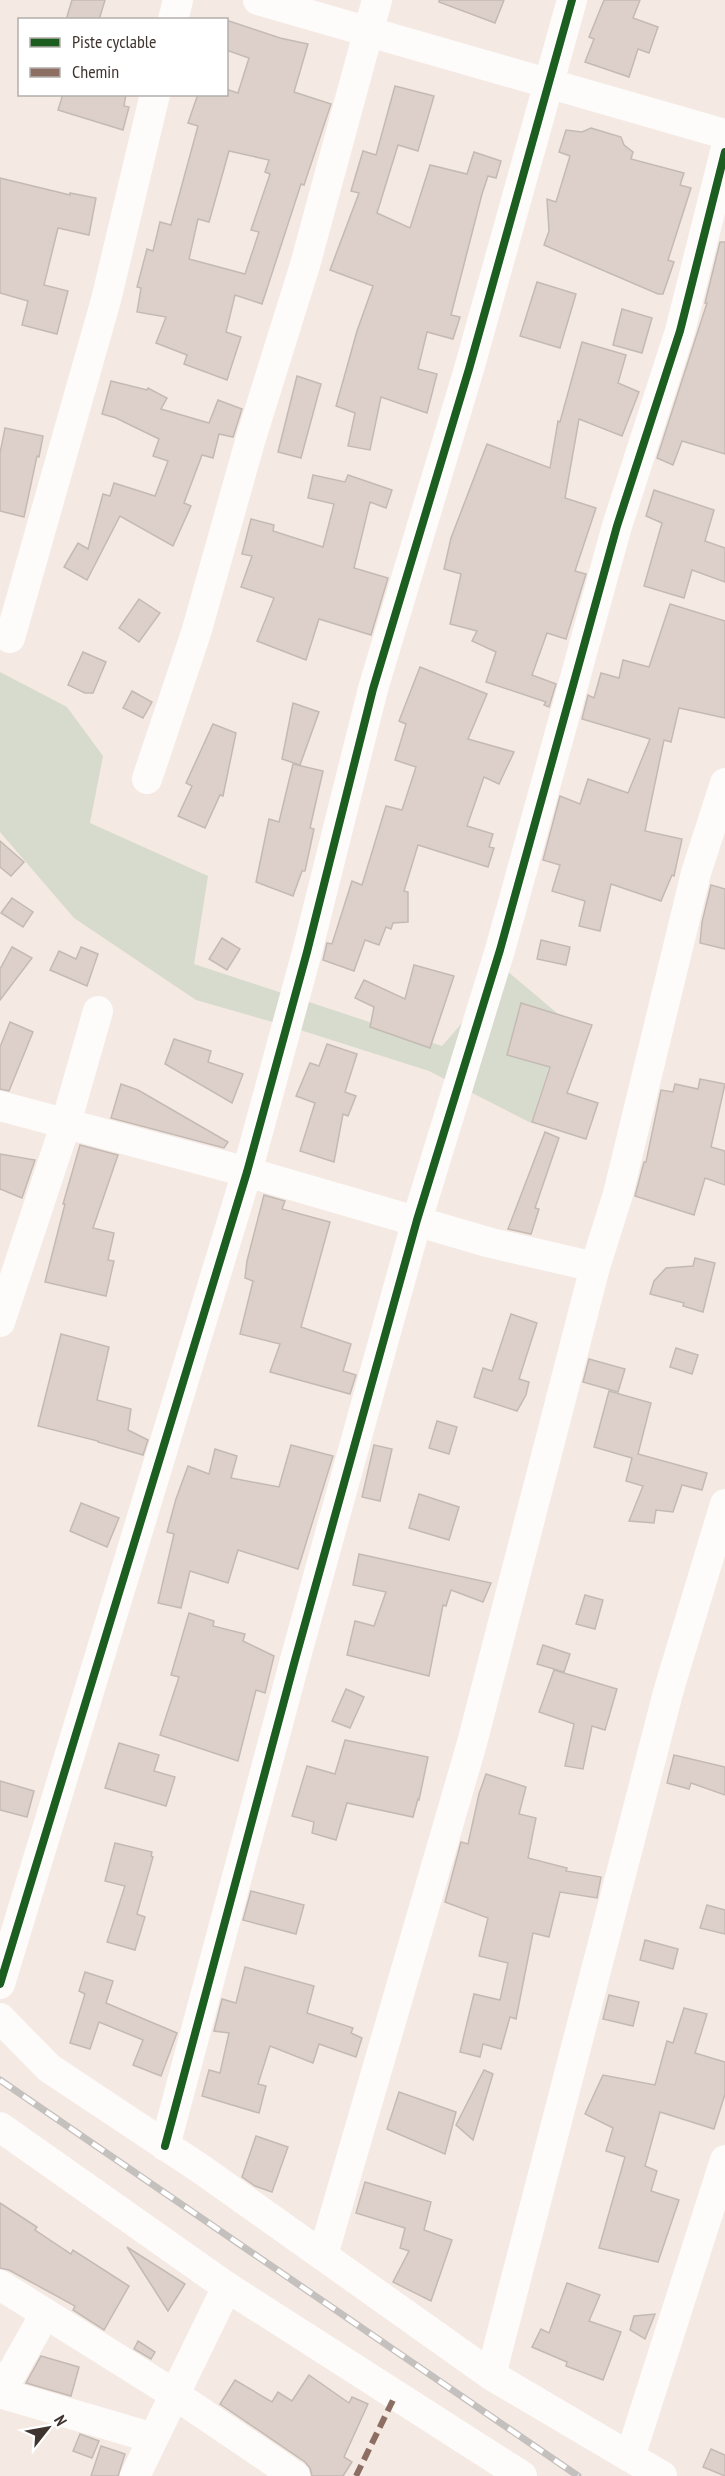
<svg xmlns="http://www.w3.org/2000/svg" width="725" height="2476" viewBox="0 0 725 2476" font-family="'PT Sans Narrow',sans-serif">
  <rect width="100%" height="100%" fill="#f5e9e3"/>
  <path fill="#d6dbce" d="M0,672L67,707L103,756L90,823L208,876L194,964L442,1046L507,971L564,1019L531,1123L429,1071L297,1029L196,1000L74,918L0,832Z"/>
  <g fill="#ddd0ca" stroke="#c4bab4" stroke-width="1.5" fill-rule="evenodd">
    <path d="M72,0H105L99,20H66Z"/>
    <path d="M439,0H504L495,23L439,2Z"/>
    <path d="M604,0H640L633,18L658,27L649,53L638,49L629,77L585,62L594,39L589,37Z"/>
    <path d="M226,20L280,38L308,44L294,92L331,104L304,185L301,184L262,304L235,295L226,332L241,337L227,380L184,364L187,355L156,343L166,317L137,312L141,288L137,287L147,249L153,251L160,222L171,225L198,126L188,123L198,94H226V89L238,93L249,58L226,50ZM229,151L269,160L265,172L270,174L251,230L259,232L245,274L189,259L198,219L209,222Z"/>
    <path d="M395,86L434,96L418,151L398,145L377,213L410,228L430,165L467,174L474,152L501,161L496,178L488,176L482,194L451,315L460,317L453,339L427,332L418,369L437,374L427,413L381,397L370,450L348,446L355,413L336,406L357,331L373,286L330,270L359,193L351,191L363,151L376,155Z"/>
    <path d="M63,94H126L124,106L129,107L123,130L58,110Z"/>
    <path d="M591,128L621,137L624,145L633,152L631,159L684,173L680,185L691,188L668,260L674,262L663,294H658L544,245L549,231L547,199L556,202L570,156L559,152L566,130L582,132Z"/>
    <path d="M0,178L70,195V193L96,198L89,235L58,228L44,285L68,291L57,334L22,325L28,301L0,293Z"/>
    <path d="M720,242H725V454L682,441L673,465L657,458L707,303H705Z"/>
    <path d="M537,282L576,294L560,348L520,336Z"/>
    <path d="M622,309L652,318L642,353L613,345Z"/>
    <path d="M582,342L626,355L618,383L639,392L622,436L579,419L565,498L596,508L575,571L586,574L566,639L547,633L532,675L556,684L549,707L544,705L546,702L486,682L496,652L472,641L477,631L450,624L461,574L444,569L451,538L487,444L550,468L558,421L560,422Z"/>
    <path d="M297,376L321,384L301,458L278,452Z"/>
    <path d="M111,381L147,390L148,388L167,398L161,409L209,423L218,400L242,409L233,437L219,434L213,458L202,455L184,503L191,506L173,546L120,516L87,580L64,567L78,543L88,549L103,494L110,496L114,483L155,496L168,461L153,456L159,439L116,418L102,414Z"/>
    <path d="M5,428L43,436L39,457L37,456L24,517L0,511V453Z"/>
    <path d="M313,475L345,482L348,475L392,490L386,508L370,502L354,568L388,578L371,635L319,619L306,660L257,641L274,598L241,587L252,556L242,554L251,519L274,525L273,531L323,547L334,504L308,498Z"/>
    <path d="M654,490L714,510L705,541L725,548V582L692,570L684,598L644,586L662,523L646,516Z"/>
    <path d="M139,599L160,613L139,642L119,628Z"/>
    <path d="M670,604L725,621V718L679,708L671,742L664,740L645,831L682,839L674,876L672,875L661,901L611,884L600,931L579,926L585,901L552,891L560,865L543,860L560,796L580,804L588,779L628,793L650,739L582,719L588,695L594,698L601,673L619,678L623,660L649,667Z"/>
    <path d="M83,652L106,662L93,693H85L68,685Z"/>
    <path d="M420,667L487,694L468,739L514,752L499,784L484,777L467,826L493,834L489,847L494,848L488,867L418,845L404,891L408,892V922L393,923L391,929L386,927L379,945L365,940L354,971L323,960L327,943L332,944L352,881L362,885L386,806L402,810L416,767L395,760L406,724L399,721Z"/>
    <path d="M132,691L152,702L143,718L123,708Z"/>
    <path d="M293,703L319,712L300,765L282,759Z"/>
    <path d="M213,724L236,733L223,796L220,795L205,828L178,816L192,786L186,783Z"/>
    <path d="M293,764L323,771L310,828L314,829L305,871H302L293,896L256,882L269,819L279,822Z"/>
    <path d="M0,841L24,862L11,876L0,867Z"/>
    <path d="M711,885L725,889V949L700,943L702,922Z"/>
    <path d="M12,898L33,912L23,927L1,913Z"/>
    <path d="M222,938L240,949L227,970L209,959Z"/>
    <path d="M541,940L570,947L566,965L537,959Z"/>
    <path d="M12,947L32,958L0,1000V969Z"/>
    <path d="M81,947L98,954L87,986L50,970L59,951L76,959Z"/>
    <path d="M414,965L454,976L430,1048L370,1027L374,1007L355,998L364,980L405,999Z"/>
    <path d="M521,1003L592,1025L567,1093L598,1103L586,1139L532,1122L550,1067L507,1055Z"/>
    <path d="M10,1022L33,1032L9,1091L0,1089V1047Z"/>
    <path d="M174,1039L211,1051L208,1062L243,1074L232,1103L165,1064Z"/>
    <path d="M327,1044L357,1054L345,1092L356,1096L348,1116L343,1114L334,1162L300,1151L315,1103L296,1096L310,1063L319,1066Z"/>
    <path d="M700,1079L725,1084L711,1147L725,1151V1185L705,1178L694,1215L635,1196L644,1162H646L661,1090L673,1092L675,1084L698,1089Z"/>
    <path d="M121,1084L138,1090L228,1142L224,1148L111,1118Z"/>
    <path d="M545,1132L559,1138L535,1208L539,1209L531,1234L508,1229Z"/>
    <path d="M80,1145L118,1155L93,1228L114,1233L108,1260L114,1261L106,1296L45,1282L65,1204H63Z"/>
    <path d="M0,1154L35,1160L22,1198L0,1189Z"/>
    <path d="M264,1195L285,1201L282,1209L330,1222L301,1327L351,1344L343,1371L356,1375L350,1394L270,1372L280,1344L240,1334L253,1281L245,1278L247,1261Z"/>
    <path d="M695,1258L715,1263L703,1312L683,1306L684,1303L650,1294L654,1281L666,1268L693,1266Z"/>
    <path d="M511,1314L537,1323L519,1379L529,1382L526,1395L517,1411L474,1397L483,1368L492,1371Z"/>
    <path d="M61,1334L109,1347L97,1400L131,1409L128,1430L148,1440L143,1455L98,1442V1441L38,1426Z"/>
    <path d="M676,1348L698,1355L692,1374L670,1367Z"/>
    <path d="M589,1359L625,1369L618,1392L583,1382Z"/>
    <path d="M609,1391L651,1403L638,1454L707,1473L702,1490L682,1485L673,1512L656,1510L654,1523L629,1521L643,1486L626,1481L632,1458L594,1447Z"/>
    <path d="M437,1421L457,1427L449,1454L429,1448Z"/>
    <path d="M291,1445L333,1456L298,1569L238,1550L228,1583L190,1571L181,1608L158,1603L174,1534L167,1532L176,1499L188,1466L209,1474L215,1449L237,1456L231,1478L279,1487Z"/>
    <path d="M374,1445L392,1449L380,1501L362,1497Z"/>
    <path d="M419,1494L459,1507L449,1540L409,1528Z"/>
    <path d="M81,1503L119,1518L107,1547L70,1531Z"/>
    <path d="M359,1554L491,1583L483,1602L451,1590L446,1606L443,1605L429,1676L347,1655L355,1621L374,1626L386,1592L353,1585Z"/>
    <path d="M585,1595L603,1600L595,1629L576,1624Z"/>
    <path d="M189,1613L214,1621L213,1626L245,1634L243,1641L274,1656L265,1693L256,1690L238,1761L160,1735L179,1677L171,1675Z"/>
    <path d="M543,1645L570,1654L564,1672L537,1664Z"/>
    <path d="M554,1670L617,1689L605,1730L592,1726L583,1769L565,1766L574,1724L539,1712Z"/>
    <path d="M346,1689L364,1697L350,1728L332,1721Z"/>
    <path d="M345,1740L428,1757L419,1800L418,1799L413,1817L347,1803L336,1840L312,1833L314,1822L292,1816L307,1766L335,1774Z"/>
    <path d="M119,1743L159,1755L154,1771L175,1777L166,1806L105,1788Z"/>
    <path d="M674,1755L725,1767V1795L691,1783L689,1789L667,1783Z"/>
    <path d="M486,1774L526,1787L519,1814L536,1818L528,1858L567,1868L566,1871L601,1877L597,1898L560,1892L549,1937L533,1933L516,2019L510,2017L501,2049L483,2044L480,2057L460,2052L474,1994L500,2000L508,1963L479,1956L488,1918L445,1902L461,1842L468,1844L479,1794Z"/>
    <path d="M0,1781L34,1791L27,1817L0,1810Z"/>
    <path d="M115,1843L152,1852L151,1856L153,1857L137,1914L145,1917L135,1950L107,1942L125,1886L105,1881Z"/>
    <path d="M251,1891L304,1905L296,1934L243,1920Z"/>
    <path d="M707,1905L725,1910V1934L700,1928Z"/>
    <path d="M645,1940L678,1949L673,1969L640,1960Z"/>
    <path d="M245,1967L314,1986L307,2013L353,2028L351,2033L362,2038L356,2057L319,2044L313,2063L270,2046L258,2084L266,2086L259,2113L202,2096L209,2070L220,2073L229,2033L214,2031L222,1999L236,2003Z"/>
    <path d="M85,1972L113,1981L106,2003L177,2033L161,2076L133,2065L143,2040L99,2022L90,2049L70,2043L85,1994L79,1991Z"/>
    <path d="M609,1995L639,2002L633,2026L603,2019Z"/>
    <path d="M684,2008L707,2014L695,2053L725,2062V2094L714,2129L660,2112L645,2166L657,2171L651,2191L679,2200L658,2262L599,2248L625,2157L606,2151L613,2128L585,2114L603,2075L655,2085L667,2041L673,2043Z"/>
    <path d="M484,2070L493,2074L473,2140L456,2125Z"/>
    <path d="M399,2092L456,2112L445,2154L387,2129Z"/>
    <path d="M256,2136L288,2147L272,2192L255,2186L242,2177Z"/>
    <path d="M365,2182L431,2202L424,2230L452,2240L431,2301L393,2282L409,2251L400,2248L405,2228L356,2213Z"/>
    <path d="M0,2203L37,2227L35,2230L71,2254L73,2250L129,2286L104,2330L73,2310L75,2306L9,2270L0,2268Z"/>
    <path d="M127,2247L185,2284L168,2311Z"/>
    <path d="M567,2283L600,2295L589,2321L621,2332L603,2380L566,2366L567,2362L532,2347L541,2329L549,2333Z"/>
    <path d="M655,2314L645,2339L630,2330L634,2316Z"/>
    <path d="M138,2341L155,2352L151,2359L134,2349Z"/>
    <path d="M41,2356L79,2367L71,2396L26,2383Z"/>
    <path d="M309,2375L349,2403L352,2397L368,2404L344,2457L352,2462L343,2476H312L310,2468L305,2462L220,2404L235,2380L272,2402L278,2392L292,2401Z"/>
    <path d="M80,2434L99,2441L92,2458L73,2451Z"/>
    <path d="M101,2446L125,2454L118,2476H91Z"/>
    <path d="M711,2449L725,2455V2476L703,2467Z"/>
  </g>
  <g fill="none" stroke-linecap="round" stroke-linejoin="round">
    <g stroke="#fefcfb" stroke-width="30">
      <path d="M258,0L725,134"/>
      <path d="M173,20L178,0"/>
      <path d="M10,638L106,300L155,94"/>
      <path d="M147,779L196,633L251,438L305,265L377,0"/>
      <path d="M0,1106L247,1172L491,1243L595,1267"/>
      <path d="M0,1322L66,1123L98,1011"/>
      <path d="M0,1984L247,1172L307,952L373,689L469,369L572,0"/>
      <path d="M0,2018L49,2068L201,2169L491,2375L662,2476"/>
      <path d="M0,2127L227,2287L522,2476"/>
      <path d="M165,2146L295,1660L417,1220L500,950L617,526L680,331L725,152"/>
      <path d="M323,2255L472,1743L595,1267L618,1194L696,873L725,783"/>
      <path d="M0,2285L174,2394L295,2476"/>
      <path d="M491,2375L669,1689L725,1504"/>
      <path d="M0,2393L153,2438"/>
      <path d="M0,2394L45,2314"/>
      <path d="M630,2457L725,2160"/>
      <path d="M135,2476L227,2287"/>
    </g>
    <g stroke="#c3c0be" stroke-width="7">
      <path id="rail" d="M0,2080L578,2476"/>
    </g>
    <use href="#rail" stroke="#fff" stroke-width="4.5" stroke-dasharray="14" stroke-linecap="butt"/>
    <path stroke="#8d6e63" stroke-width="6" stroke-dasharray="12 6" stroke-linecap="butt" d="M356,2476L395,2396"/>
    <g stroke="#fff" stroke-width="11">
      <g id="cycleway">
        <path d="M0,1984L247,1172L307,952L373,689L469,369L572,0"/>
        <path d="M165,2146L295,1660L417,1220L500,950L617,526L680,331L725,152"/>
      </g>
    </g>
    <use href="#cycleway" stroke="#1b5e20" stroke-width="8"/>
  </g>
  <rect x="18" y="18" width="210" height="78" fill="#ffffff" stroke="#b2aeac" stroke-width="1.5"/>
  <rect x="30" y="38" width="30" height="9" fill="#1b5e20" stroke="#b2aeac" stroke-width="1.5"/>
  <text x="72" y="48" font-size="18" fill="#3f342f">Piste cyclable</text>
  <rect x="30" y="68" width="30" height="9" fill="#8d6e63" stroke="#b2aeac" stroke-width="1.5"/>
  <text x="72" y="78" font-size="18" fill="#3f342f">Chemin</text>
  <g transform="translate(48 2428) rotate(59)" stroke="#ffffff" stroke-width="4.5" paint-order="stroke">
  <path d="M0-4.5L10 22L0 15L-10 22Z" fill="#3f342f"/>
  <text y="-9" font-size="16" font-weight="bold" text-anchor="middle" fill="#3f342f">N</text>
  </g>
</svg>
